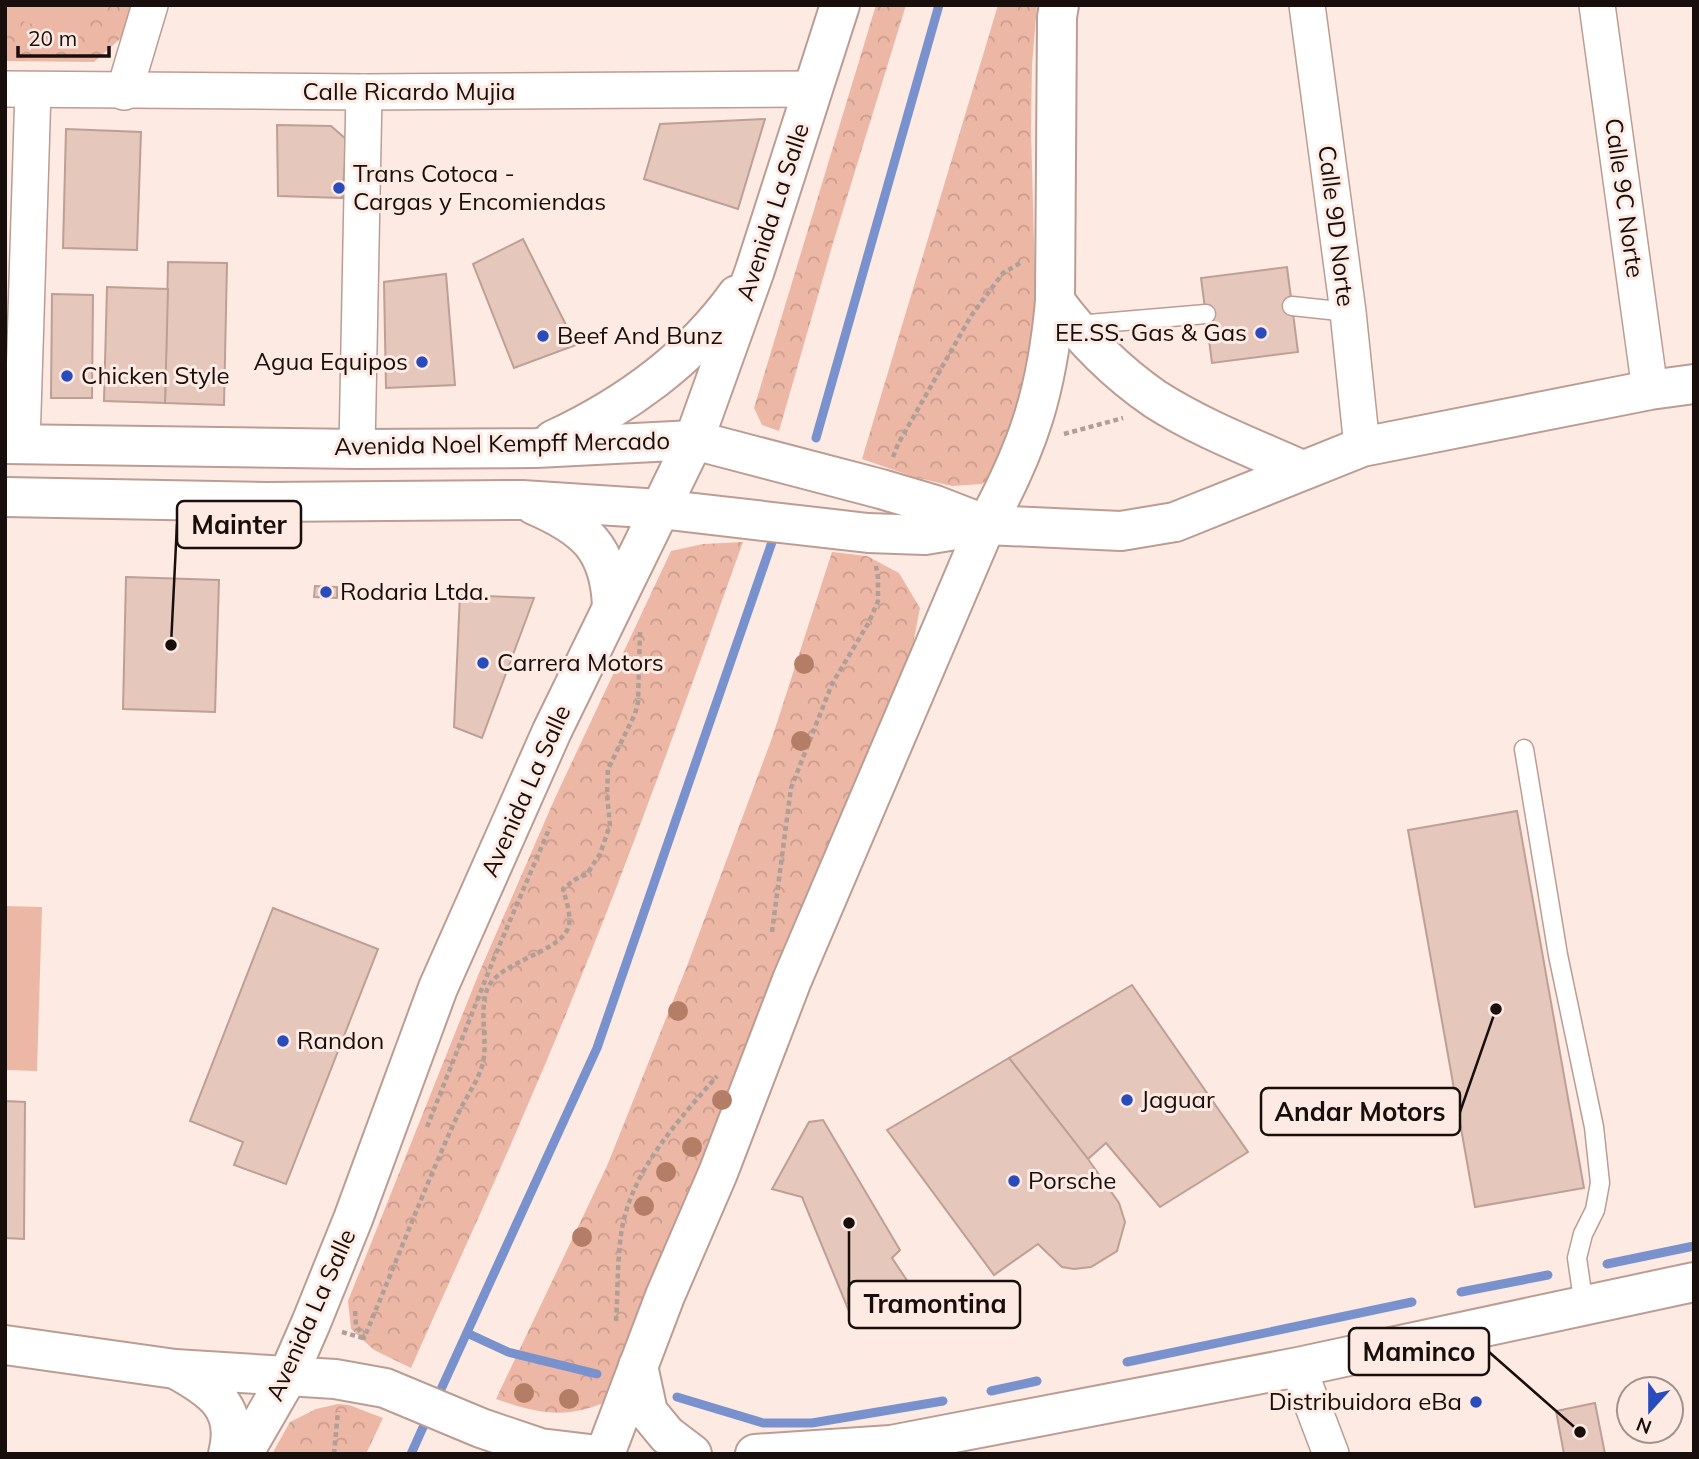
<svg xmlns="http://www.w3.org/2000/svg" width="1699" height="1459" viewBox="0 0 1699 1459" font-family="Mulish,sans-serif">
  <defs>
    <pattern id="forest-crowns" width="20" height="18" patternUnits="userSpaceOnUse" patternTransform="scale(1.75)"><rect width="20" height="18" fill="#edb7a5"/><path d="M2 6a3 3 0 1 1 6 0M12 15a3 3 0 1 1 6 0" fill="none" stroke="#ca9c8d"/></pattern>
  </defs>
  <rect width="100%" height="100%" fill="#fdeae3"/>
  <g fill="url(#forest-crowns)">
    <path d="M5,5H135L128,32L94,62L5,61Z"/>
    <path d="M876,5H906L833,243L779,431L762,425L754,408Z"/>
    <path d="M998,5H1037L1032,65L1031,130L1035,278L1034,351L1003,466L982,484L952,486L914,477L862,459Z"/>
    <path d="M743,542C674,735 605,928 523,1116C487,1201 448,1284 411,1368L374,1350L351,1329L348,1301L479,973L555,798L671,551L703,544Z"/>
    <path d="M832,552L867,556L899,573L920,608L913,644L614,1398C570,1420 541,1415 496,1399L607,1166L687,966L772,738Z"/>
    <path d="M338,1404L349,1405L383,1418L366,1454H272L290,1422L316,1409Z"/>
  </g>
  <g fill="#edb7a5">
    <path d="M5,5H89L79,38L5,16Z"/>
    <path d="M5,906L42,907L37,1071L5,1070Z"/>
  </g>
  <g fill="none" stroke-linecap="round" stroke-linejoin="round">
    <g stroke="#7992ce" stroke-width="9">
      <path d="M816,438L939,5"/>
      <path d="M1607,1264L1694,1246"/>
      <path d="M1461,1292L1548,1275"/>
      <path d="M467,1333L508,1352L597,1374"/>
      <path d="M1127,1362L1412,1302"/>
      <path d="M991,1391L1037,1381"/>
      <path d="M677,1397L763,1423H812L943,1401"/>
      <path d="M437,1398L597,1048L772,542"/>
      <path d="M411,1454L429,1414"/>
    </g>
  </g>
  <g fill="#e6c7bc" stroke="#bd9f95" stroke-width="2">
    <path d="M765,119L738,209L644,179L660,124Z"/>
    <path d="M277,125L331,126L347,140L342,198L278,196Z"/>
    <path d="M66,129L141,132L137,250L63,248Z"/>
    <path d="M523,239L576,345L514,368L473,264Z"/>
    <path d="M168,262L227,263L224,405L165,403Z"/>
    <path d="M1287,267L1298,352L1212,363L1201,278Z"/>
    <path d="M446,274L455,385L386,388L384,282Z"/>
    <path d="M107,287L168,289L165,403L104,401Z"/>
    <path d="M52,294L93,295L92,398H51Z"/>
    <path d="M126,577L219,580L215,712L123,709Z"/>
    <path d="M315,586L337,587V598L314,597Z"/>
    <path d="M460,595L534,598L482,738L454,727Z"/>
    <path d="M1517,811L1584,1188L1475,1207L1408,830Z"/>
    <path d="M273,908L378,949L286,1184L234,1165L243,1142L190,1121Z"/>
    <path d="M1132,985L1248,1152L1160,1207L1106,1143L1088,1159L1009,1058Z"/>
    <path d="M1009,1058L1088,1159L1119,1203L1125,1222L1117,1251L1091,1267L1074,1269L1062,1267L1038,1244L994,1275L887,1130Z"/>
    <path d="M5,1101L25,1102L24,1239L5,1238Z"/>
    <path d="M823,1120L900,1250L892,1258L922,1303L853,1321L802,1197L772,1189L809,1122Z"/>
    <path d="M1595,1403L1605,1454H1564L1556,1411Z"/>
  </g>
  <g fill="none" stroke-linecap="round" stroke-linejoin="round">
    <g stroke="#bb9d93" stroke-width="21">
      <g id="lane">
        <path d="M1292,306L1348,312"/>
        <path d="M1077,325L1206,314"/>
        <path d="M1524,749L1558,955L1594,1127L1600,1183L1595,1210L1583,1234L1577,1258L1584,1306"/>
      </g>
    </g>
    <g stroke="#bb9d93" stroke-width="38">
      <g id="street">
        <path d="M1307,5L1348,312L1362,447"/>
        <path d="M1597,5L1650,390"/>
        <path d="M5,89L364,92L814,89"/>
        <path d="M124,92L150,5"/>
        <path d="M22,444L33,90"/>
        <path d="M357,449L364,92"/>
        <path d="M1298,1367L1331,1454"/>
      </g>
    </g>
    <g stroke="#bb9d93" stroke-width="42">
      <g id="secondary">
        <path d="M1055,301C1083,339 1116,372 1155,399C1200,428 1253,448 1302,470"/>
        <path d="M553,440C624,407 691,359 737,295"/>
        <path d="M5,444L357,449L536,448L694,440L881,489L935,505L984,524"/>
        <path d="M5,497L266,502L522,500L660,509L868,533L925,535L986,525L1121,531L1175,522L1362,447L1650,390L1694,384"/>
        <path d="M534,505C585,527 610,548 612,607"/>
        <path d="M5,1345L175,1369L335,1379L385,1388L481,1428L540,1448L590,1454"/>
        <path d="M638,1366L648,1412L667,1435L692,1454"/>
        <path d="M177,1370C213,1390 240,1408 228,1454"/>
        <path d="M243,1454L287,1378L311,1323L353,1219L438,988L552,731L694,440L755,270L840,5"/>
        <path d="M605,1454L665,1296L718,1173L792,980L986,525C1029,446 1047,391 1055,301L1057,17L1059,5"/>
        <path d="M755,1454L891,1445L1298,1367L1694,1282"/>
      </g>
    </g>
    <g stroke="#ae9f99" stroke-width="4.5" stroke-dasharray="5 3.5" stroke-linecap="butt">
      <path d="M1064,434L1123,418"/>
      <path d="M893,457L898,444L971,316L1003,273L1022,262"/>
      <path d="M772,932L791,788L832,684L869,622L878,601V578L876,566"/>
      <path d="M427,1127L494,958L550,827"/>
      <path d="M355,1311L356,1325L364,1338C396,1263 425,1186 459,1112C466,1097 476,1084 481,1069C490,1047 478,1013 487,990C498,960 563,953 569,925C571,914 566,900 563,889L574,880L587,874L600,854L610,825L607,795L608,769L635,714L638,702L640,632"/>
      <path d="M616,1321C618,1293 617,1263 621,1235C629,1173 678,1121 717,1076"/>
      <path d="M342,1332L363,1338"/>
      <path d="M334,1454L338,1411"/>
    </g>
    <use href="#lane" stroke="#fff" stroke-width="18"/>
    <use href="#street" stroke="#fff" stroke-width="35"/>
    <use href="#secondary" stroke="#fff" stroke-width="38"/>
  </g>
  <g fill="#b47e66">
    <circle cx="804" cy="664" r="10"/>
    <circle cx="801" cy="741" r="10"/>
    <circle cx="678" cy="1011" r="10"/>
    <circle cx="722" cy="1100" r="10"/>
    <circle cx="692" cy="1147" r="10"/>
    <circle cx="666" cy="1172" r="10"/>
    <circle cx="644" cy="1206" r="10"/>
    <circle cx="582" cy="1237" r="10"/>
    <circle cx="524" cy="1393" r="10"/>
    <circle cx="569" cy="1399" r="10"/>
  </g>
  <g fill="#2a4bbb" stroke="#fdeae3" stroke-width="2.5">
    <circle cx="339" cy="188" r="7"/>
    <circle cx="1261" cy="333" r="7"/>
    <circle cx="543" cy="336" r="7"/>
    <circle cx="422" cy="362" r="7"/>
    <circle cx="67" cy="376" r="7"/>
    <circle cx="326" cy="592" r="7"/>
    <circle cx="483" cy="663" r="7"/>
    <circle cx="283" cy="1041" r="7"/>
    <circle cx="1127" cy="1100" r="7"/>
    <circle cx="1014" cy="1181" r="7"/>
    <circle cx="1476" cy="1402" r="7"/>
  </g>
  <g text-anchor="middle" stroke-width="6" stroke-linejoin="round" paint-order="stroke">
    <g font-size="24" fill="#180e0b" stroke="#fdeae3">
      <text x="409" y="100">Calle Ricardo Mujia</text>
      <text transform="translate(1624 198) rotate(82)" y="8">Calle 9C Norte</text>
      <text transform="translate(773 212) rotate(-72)" y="8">Avenida La Salle</text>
      <text transform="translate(1336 226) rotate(83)" y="8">Calle 9D Norte</text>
      <text transform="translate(502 444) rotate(-1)" y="8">Avenida Noel Kempff Mercado</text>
      <text transform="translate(526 791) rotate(-66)" y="8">Avenida La Salle</text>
      <text transform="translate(311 1315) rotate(-66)" y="8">Avenida La Salle</text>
    </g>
    <g font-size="24" fill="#180e0b" stroke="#fdeae3" text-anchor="start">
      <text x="353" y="182">Trans Cotoca -<tspan x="353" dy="28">Cargas y Encomiendas</tspan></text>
      <text x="1247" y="341" text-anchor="end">EE.SS. Gas &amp; Gas</text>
      <text x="557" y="344">Beef And Bunz</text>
      <text x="408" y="370" text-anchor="end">Agua Equipos</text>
      <text x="81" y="384">Chicken Style</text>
      <text x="340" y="600">Rodaria Ltda.</text>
      <text x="497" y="671">Carrera Motors</text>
      <text x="297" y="1049">Randon</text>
      <text x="1141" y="1108">Jaguar</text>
      <text x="1028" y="1189">Porsche</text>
      <text x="1462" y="1410" text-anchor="end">Distribuidora eBa</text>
    </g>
  </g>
  <path fill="none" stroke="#180e0b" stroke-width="2.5" d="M171 645L177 524M1496 1009L1460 1112M849 1223L849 1304M1580 1432L1489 1352"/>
  <g fill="#180e0b" stroke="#fdeae3" stroke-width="2.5">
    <circle cx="171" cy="645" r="7"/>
    <circle cx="1496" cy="1009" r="7"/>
    <circle cx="849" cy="1223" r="7"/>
    <circle cx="1580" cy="1432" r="7"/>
  </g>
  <g fill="#fdeae3" stroke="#180e0b" stroke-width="2.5">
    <rect x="177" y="501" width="124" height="47" rx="7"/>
    <rect x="1261" y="1088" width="199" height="47" rx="7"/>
    <rect x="849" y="1281" width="171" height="47" rx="7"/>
    <rect x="1349" y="1328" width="140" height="47" rx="7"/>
  </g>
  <g font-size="26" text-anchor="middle" font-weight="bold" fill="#180e0b">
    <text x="239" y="534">Mainter</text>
    <text x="1360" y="1121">Andar Motors</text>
    <text x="935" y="1313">Tramontina</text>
    <text x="1419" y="1361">Maminco</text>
  </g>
  <rect width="1699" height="1459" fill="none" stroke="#180e0b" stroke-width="14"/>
  <g transform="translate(1650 1410) rotate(201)"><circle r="33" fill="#fdeae3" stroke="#a1928d" stroke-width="2"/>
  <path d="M0-5L12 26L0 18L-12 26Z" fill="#2a4bbb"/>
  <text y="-10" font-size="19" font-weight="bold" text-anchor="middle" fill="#180e0b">N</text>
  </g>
  <path d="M18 46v10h91v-10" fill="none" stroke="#180e0b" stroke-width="3.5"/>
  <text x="28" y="46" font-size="21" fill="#180e0b" stroke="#fdeae3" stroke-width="5" paint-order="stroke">20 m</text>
</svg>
